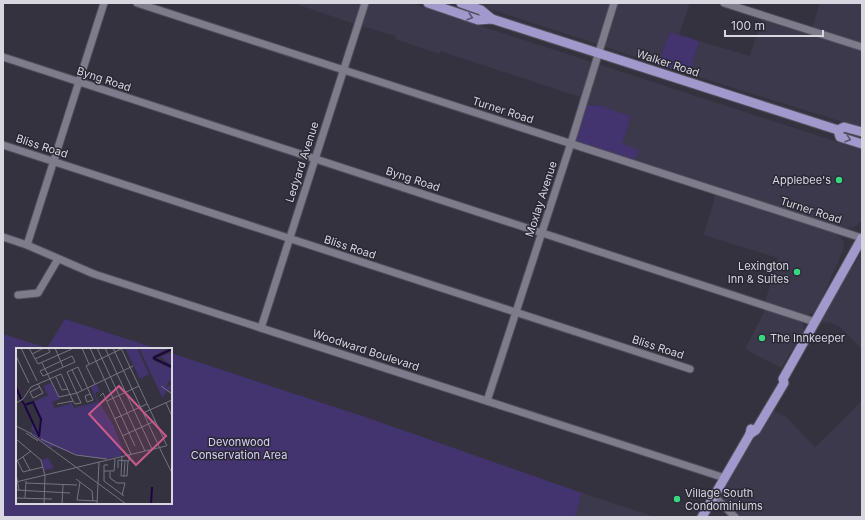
<svg xmlns="http://www.w3.org/2000/svg" width="865" height="520" viewBox="0 0 865 520" font-family="Inter,sans-serif">
  <rect width="100%" height="100%" fill="#35323f"/>
  <g fill="#3d394c">
    <path d="M293,3H361L355,24Z"/>
    <path d="M369,3H410L862,150V219L855,227L844,228L791,211L835,233L841,238L844,243L843,250L818,308L811,314L805,315L765,302L778,258L704,235L716,193L688,178L618,155L631,116L601,106L585,105L579,103L580,97L440,51L439,54L395,39L396,36L362,26Z"/>
    <path d="M472,3H690L679,35L670,32L661,56L660,65Z"/>
    <path d="M820,3H862V128L689,74L699,41L750,56L764,12L812,28Z"/>
    <path d="M862,253V349L839,326L831,323L824,322L816,326L841,283Z"/>
    <path d="M766,309L799,320L803,324L804,330L781,368L745,349Z"/>
    <path d="M862,401V517H741L720,496L773,406L775,412L786,417L815,447Z"/>
    <path d="M582,493L631,509L655,517H575Z"/>
  </g>
  <g fill="#43336f">
    <path d="M670,32L699,41L689,74L660,65L661,56Z"/>
    <path d="M585,105L601,106L631,116L622,144L640,150L634,160L578,143L575,135Z"/>
    <path d="M65,319L158,349H17V503H171V353L371,419L582,493L575,517H3V334L47,348Z"/>
  </g>
  <g fill="none" stroke-linecap="round" stroke-linejoin="round">
    <g stroke="#514f5a" stroke-width="9">
      <g id="minor">
        <path d="M137,3L862,238"/>
        <path d="M724,3L862,47"/>
        <path d="M3,57L815,322"/>
        <path d="M3,145L690,369"/>
        <path d="M3,237L27,245L94,274L725,478"/>
        <path d="M27,245L104,3"/>
        <path d="M18,295L38,293L58,259"/>
        <path d="M261,328L365,3"/>
        <path d="M487,401L571,143L614,3"/>
        <path d="M714,496L735,517"/>
      </g>
    </g>
    <g stroke="#514f5a" stroke-width="11">
      <g id="major">
        <path d="M428,3L478,20L492,19"/>
        <path d="M461,3L481,10L492,19L838,130L844,127L862,132"/>
        <path d="M838,130L840,137L862,144"/>
        <path d="M750,434L756,430L784,383L783,379L862,238"/>
        <path d="M702,517L750,434L751,429"/>
      </g>
    </g>
    <use href="#minor" stroke="#7e7c8b" stroke-width="7"/>
    <use href="#major" stroke="#a198cb" stroke-width="9"/>
  </g>
  <defs><path id="oneway-chevron" d="M-2-3.5L2.5 0L-2 3.5" fill="none" stroke-width="1.6" stroke-linecap="round" stroke-linejoin="round"/></defs>
  <g stroke="#5a5571">
    <use href="#oneway-chevron" transform="translate(470 17) rotate(18)"/>
    <use href="#oneway-chevron" transform="translate(848 139) rotate(19)"/>
  </g>
  <g fill="#37d880" stroke="#2b2835" stroke-width="1.5">
    <circle cx="839" cy="180" r="4"/>
    <circle cx="797" cy="272" r="4"/>
    <circle cx="762" cy="338" r="4"/>
    <circle cx="677" cy="499" r="4"/>
  </g>
  <g text-anchor="middle" stroke-width="3" stroke-linejoin="round" paint-order="stroke">
    <g font-size="11" fill="#d8d6de" stroke="#2b2835">
      <text transform="translate(668 63) rotate(18)" y="4">Walker Road</text>
      <text transform="translate(104 79) rotate(18)" y="4">Byng Road</text>
      <text transform="translate(503 110) rotate(18)" y="4">Turner Road</text>
      <text transform="translate(42 146) rotate(18)" y="4">Bliss Road</text>
      <text transform="translate(302 162) rotate(-72)" y="4">Ledyard Avenue</text>
      <text transform="translate(413 179) rotate(18)" y="4">Byng Road</text>
      <text transform="translate(541 199) rotate(-72)" y="4">Moxlay Avenue</text>
      <text transform="translate(811 210) rotate(18)" y="4">Turner Road</text>
      <text transform="translate(350 247) rotate(18)" y="4">Bliss Road</text>
      <text transform="translate(658 347) rotate(18)" y="4">Bliss Road</text>
      <text transform="translate(366 350) rotate(18)" y="4">Woodward Boulevard</text>
    </g>
    <g font-size="11" fill="#d8d6de" stroke="#2b2835" text-anchor="end">
      <text x="831" y="184">Applebee's</text>
      <text x="789" y="270">Lexington<tspan x="789" dy="13">Inn &amp; Suites</tspan></text>
      <text x="770" y="342" text-anchor="start">The Innkeeper</text>
      <text x="685" y="497" text-anchor="start">Village South<tspan x="685" dy="13">Condominiums</tspan></text>
    </g>
    <g font-size="11" fill="#dad3fa" stroke="#2b2835">
      <text x="239" y="446">Devonwood<tspan x="239" dy="13">Conservation Area</tspan></text>
    </g>
  </g>
  <g transform="translate(16 348)">
    <rect width="156" height="156" fill="#35323f"/>
    <path d="M109,0H121L133,26L124,31ZM128,0H152L137,8L138,13L156,21V35L150,32L153,35L149,40L156,36V46L149,41L150,46L146,49L124,2ZM156,4V17L145,9ZM26,35L28,38L35,35L43,49V52L36,54L39,60L54,56L55,53L58,60L81,54L75,39L80,36L85,45L83,43L79,45L80,49L97,77L106,99L103,100L107,108L88,111L64,108L37,98L35,100L12,83L21,87L14,80H16V74L23,87L25,71L17,54L32,47ZM32,110L38,120L28,122L26,112Z" fill="#43336f"/>
    <path fill="none" stroke="#1d0442" stroke-width="2" d="M137,10L156,1M137,10L156,19M0,39L5,51M6,53L9,57L17,54L25,71L23,89M9,58L23,88M135,156L136,139"/>
    <path fill="none" stroke="#76747f" stroke-width="1" d="M5,0L21,33M13,0L22,16L58,0M39,0L47,19M66,0L73,16M74,0L119,98M81,0L129,103M89,0L136,101M97,0L146,105M105,0L151,98M16,6L28,0M0,8L13,35M56,8L59,14L27,28L24,23ZM19,11L34,4L32,0M26,15L43,49L61,45L117,18M56,22L66,42M40,29L46,42L52,41M22,36L27,45L17,50L14,44L24,39M79,36L70,18L107,0M145,38L156,46M84,48L87,45L115,106M91,53L123,38M0,55L7,51L15,39L45,26L57,53M150,55L156,68M41,56L57,53L59,56L65,55L51,24L62,19L77,52L71,54L69,48L74,46M127,65L156,52M98,71L131,56M0,78L16,86M10,85L22,93M15,86L110,156M106,88L139,73M0,91L25,112L29,128L28,156M25,91L60,107L91,111M146,105L156,125M106,108L105,128H111L112,113M7,109L14,122M0,110L7,124L27,119M1,113L15,103M92,117H88V133L108,148M102,120V112L113,113V107M88,123H98L99,111M94,124V130L101,135H109L106,147M0,126L3,142M108,128L109,113M60,131L76,143L77,153M0,134L150,98M64,134L61,152L81,153M10,135L61,137M0,142L54,145M0,150L36,151M9,150L10,133M46,156L47,137M81,156L83,114"/>
    <path fill="#ca5a89" fill-opacity="0.15" stroke="#ca5a89" stroke-width="2" d="M103,38L150,88L120,117L73,66Z"/>
    <rect width="156" height="156" fill="none" stroke="#d8d6de" stroke-width="2"/>
  </g>
  <rect width="865" height="520" fill="none" stroke="#d8d6de" stroke-width="8"/>
  <path d="M725 30v6h98v-6" fill="none" stroke="#d8d6de" stroke-width="2"/>
  <text x="731" y="30" font-size="12" fill="#d8d6de" stroke="#2b2835" stroke-width="3" paint-order="stroke">100 m</text>
</svg>
